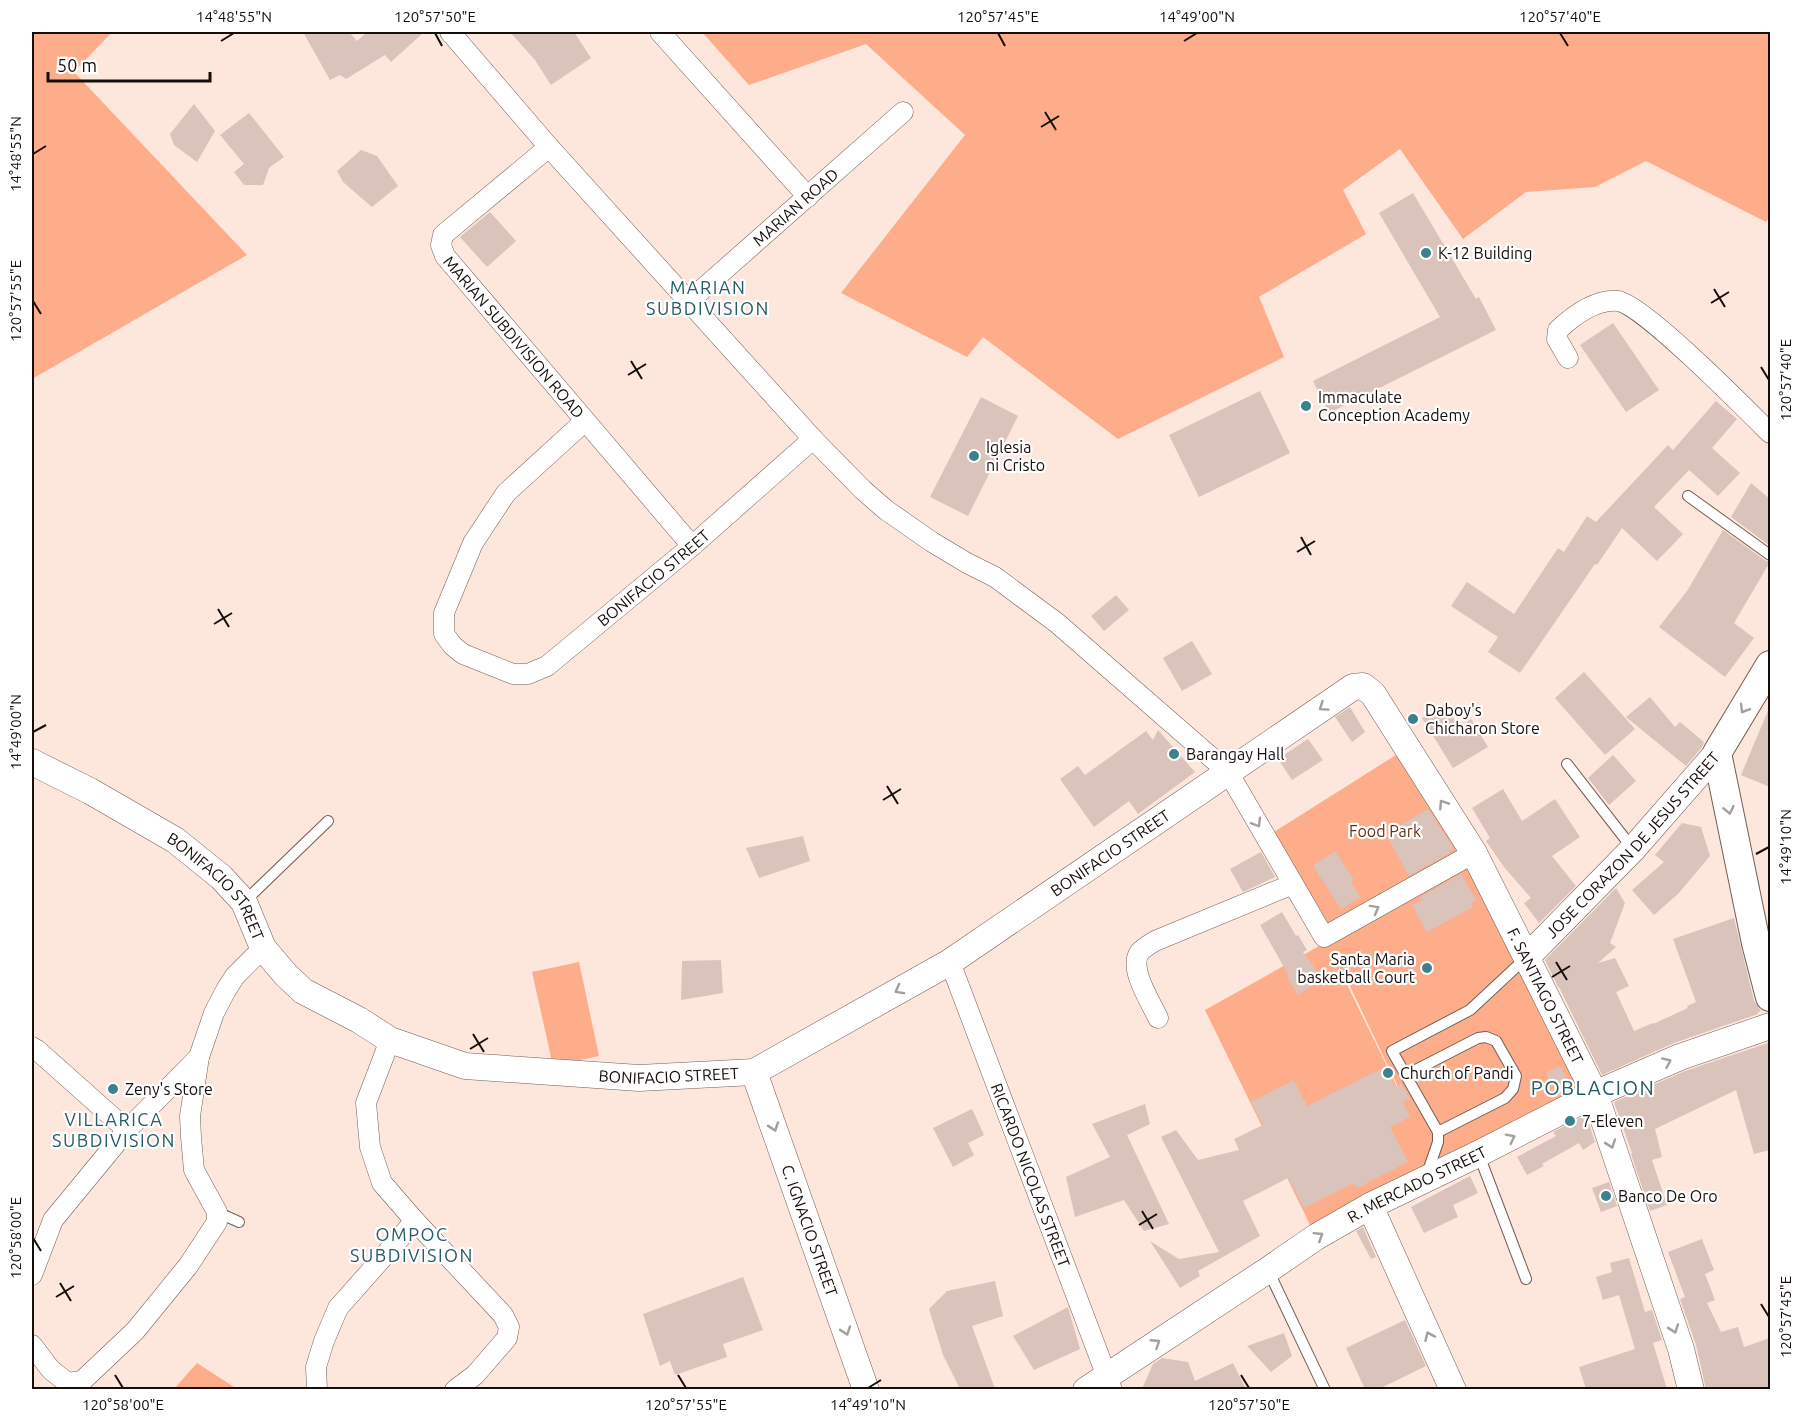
<svg xmlns="http://www.w3.org/2000/svg" width="1802" height="1421" viewBox="0 0 1802 1421" font-family="Ubuntu,sans-serif">
  <rect width="100%" height="100%" fill="#fde6dc"/>
  <g fill="#fdad89" fill-rule="evenodd">
    <path d="M32,32H112L74,72L247,255L32,379Z"/>
    <path d="M702,32H1770V216L1766,222L1646,161L1595,187L1526,192L1463,239L1400,149L1343,190L1366,234L1259,297L1284,357L1118,439L983,337L967,357L841,293L965,135L866,44L749,85Z"/>
    <path d="M1407,748L1466,852L1327,935L1266,837Z"/>
    <path d="M1471,861L1591,1093L1316,1237L1205,1010ZM1334,958L1348,982L1399,1089H1398Z"/>
    <path d="M579,962L599,1056L553,1066L532,972Z"/>
    <path d="M197,1363L237,1389H174Z"/>
  </g>
  <g fill="#dac3ba">
    <path d="M303,32H349L357,41L367,32H424L391,62L385,55L346,79L340,75L330,80Z"/>
    <path d="M510,32H574L591,58L551,85L535,60Z"/>
    <path d="M194,104L215,131L197,162L174,145L170,134Z"/>
    <path d="M249,113L284,157L269,168L263,185H244L234,172L244,164L220,135Z"/>
    <path d="M361,150L377,156L398,186L372,207L343,182L337,171Z"/>
    <path d="M1413,193L1476,299L1479,297L1496,330L1329,413L1313,381L1440,317L1379,213Z"/>
    <path d="M490,212L516,241L487,267L460,237Z"/>
    <path d="M1613,323L1659,390L1626,412L1580,345Z"/>
    <path d="M1260,391L1290,453L1199,497L1169,435Z"/>
    <path d="M981,397L1018,416L968,516L930,497Z"/>
    <path d="M1716,401L1737,419L1712,448L1740,473L1718,496L1689,470L1654,507L1683,534L1657,561L1622,528L1597,565L1595,564L1520,673L1488,652L1498,637L1451,606L1467,582L1514,614L1558,548L1564,552L1587,516L1596,522L1668,445L1673,450Z"/>
    <path d="M1751,483L1770,499V546L1731,517Z"/>
    <path d="M1723,530L1766,561L1770,562L1734,623L1754,638L1725,677L1659,627L1687,591Z"/>
    <path d="M1116,595L1129,610L1104,631L1091,616Z"/>
    <path d="M1192,641L1212,674L1182,691L1163,658Z"/>
    <path d="M1584,672L1635,729L1605,755L1555,698Z"/>
    <path d="M1650,697L1675,727L1680,722L1704,742L1702,747L1686,766L1626,717Z"/>
    <path d="M1444,704L1459,727L1471,719L1488,747L1453,768L1422,718Z"/>
    <path d="M1770,706V787L1741,775Z"/>
    <path d="M1350,707L1365,732L1352,742L1335,717Z"/>
    <path d="M1158,730L1195,772L1138,814L1129,801L1094,827L1060,779L1078,766L1085,775L1146,731L1153,740Z"/>
    <path d="M1308,739L1323,760L1292,780L1278,759Z"/>
    <path d="M1613,755L1636,781L1609,805L1588,778Z"/>
    <path d="M1503,789L1522,821L1555,799L1580,837L1552,856L1576,886L1539,923L1524,903L1531,898L1504,867L1486,841L1490,838L1472,808Z"/>
    <path d="M1428,809L1454,849L1449,852L1450,853L1409,876L1388,838L1401,830L1399,826Z"/>
    <path d="M1682,823L1701,827L1710,856L1678,894L1654,915L1632,890L1664,862L1655,855Z"/>
    <path d="M803,836L810,861L759,878L746,848Z"/>
    <path d="M1335,851L1354,880L1351,882L1360,897L1341,909L1313,866Z"/>
    <path d="M1261,852L1275,877L1243,892L1230,869Z"/>
    <path d="M1461,874L1476,900L1471,903L1473,907L1427,932L1412,905L1422,900L1421,897Z"/>
    <path d="M1616,888L1625,903L1610,943L1616,947L1598,963L1615,958L1629,986L1616,992L1634,1031L1653,1023V1024L1688,1008L1687,1006L1696,1002L1673,939L1734,918L1754,1001L1761,1011L1757,1013L1758,1014L1674,1043L1602,1075L1559,987H1558L1545,960Z"/>
    <path d="M1282,912L1296,936L1298,935L1307,950L1303,952L1322,979L1298,995L1287,978L1289,976L1260,925Z"/>
    <path d="M721,960L723,993L681,1000L682,961Z"/>
    <path d="M1768,1043L1770,1050V1150L1754,1154L1736,1090L1655,1129L1662,1157L1652,1160L1667,1205L1650,1211L1631,1154L1632,1153L1614,1102L1685,1071Z"/>
    <path d="M1560,1066L1573,1089L1558,1096L1546,1073Z"/>
    <path d="M1385,1067L1395,1087L1402,1084L1410,1099L1403,1102L1410,1117L1390,1127L1408,1162L1357,1188L1354,1183L1304,1208L1288,1178L1243,1201L1260,1236L1198,1271L1200,1276L1180,1288L1150,1241L1179,1259L1219,1252L1161,1137L1176,1130L1198,1160L1239,1150L1234,1139L1263,1125L1251,1102L1294,1080L1307,1106Z"/>
    <path d="M1145,1104L1150,1124L1127,1135L1169,1224L1144,1231L1124,1200L1075,1217L1066,1177L1110,1157L1092,1124Z"/>
    <path d="M972,1109L984,1135L968,1143L974,1155L953,1167L933,1128Z"/>
    <path d="M1586,1115L1595,1142L1583,1150L1579,1143L1542,1164L1544,1166L1527,1175L1517,1157L1556,1136L1553,1132Z"/>
    <path d="M1470,1176L1478,1193L1453,1205L1458,1217L1424,1233L1411,1207Z"/>
    <path d="M1609,1182L1617,1206L1601,1212L1592,1188Z"/>
    <path d="M1363,1227L1376,1257L1371,1259L1356,1231Z"/>
    <path d="M1702,1239L1714,1270L1705,1274L1715,1300L1707,1303L1721,1332L1738,1327L1744,1347L1770,1338V1389H1706L1696,1345L1680,1299L1685,1297L1668,1252Z"/>
    <path d="M1629,1258L1645,1312L1652,1310L1662,1340L1653,1343L1667,1389H1586L1579,1367L1635,1349L1619,1295L1603,1300L1596,1277L1612,1272L1610,1263Z"/>
    <path d="M743,1277L763,1330L723,1344L727,1357L675,1375L670,1361L660,1366L643,1314Z"/>
    <path d="M995,1281L1003,1316L972,1326L995,1389H960L943,1355L929,1309L947,1291Z"/>
    <path d="M1068,1307L1080,1349L1034,1370L1013,1336Z"/>
    <path d="M1405,1320L1426,1366L1379,1389H1365L1346,1348Z"/>
    <path d="M1284,1333L1292,1356L1271,1372L1247,1346Z"/>
    <path d="M1162,1358L1188,1362L1195,1381L1233,1363L1246,1389H1142L1153,1364Z"/>
  </g>
  <g fill="none" stroke-linecap="round" stroke-linejoin="round">
    <g stroke="#725e56" stroke-width="12">
      <g id="service">
        <path d="M1688,496L1770,555"/>
        <path d="M1567,764L1633,849"/>
        <path d="M244,902L328,821"/>
        <path d="M1406,1075L1478,1038L1486,1037L1496,1041L1516,1076L1513,1089L1505,1098L1438,1132"/>
        <path d="M1479,1155L1526,1279"/>
        <path d="M1426,1177L1438,1142V1132L1392,1051L1470,1010L1527,957"/>
        <path d="M217,1212L239,1222"/>
        <path d="M1268,1270L1325,1390"/>
      </g>
    </g>
    <g stroke="#725e56" stroke-width="21">
      <g id="minor">
        <path d="M450,32L549,147L813,439L863,490L886,510L932,542L967,563L995,577L1057,623L1228,772L1324,937L1474,853"/>
        <path d="M660,32L808,197"/>
        <path id="s1" d="M549,147L443,235L441,245L445,256L692,546"/>
        <path id="s2" d="M689,301L903,112"/>
        <path d="M1568,358L1557,339L1558,330C1573,316 1596,299 1618,301C1642,304 1747,410 1770,433"/>
        <path id="s3" d="M585,421L506,493L473,543L444,613V634L453,646L463,654L513,674H528L547,666L692,546L813,439"/>
        <path id="s4" d="M950,962L1112,1390"/>
        <path d="M1158,1018C1151,1002 1129,970 1139,953C1142,949 1150,944 1155,941L1293,884"/>
        <path d="M390,1040L366,1103L370,1147L382,1183L415,1221L503,1315L509,1327L507,1338L475,1375L455,1390"/>
        <path d="M32,1047L37,1050L127,1130"/>
        <path d="M32,1275L53,1220L127,1130L199,1057"/>
        <path d="M32,1345L51,1370L68,1383L82,1381L135,1331L188,1266L217,1222V1212L194,1170L191,1137L190,1116L199,1057L214,1013L226,990L235,976L263,948"/>
        <path d="M317,1390L316,1367L324,1341L338,1308L415,1221"/>
      </g>
    </g>
    <g stroke="#725e56" stroke-width="27">
      <g id="tertiary">
        <path id="s5" d="M32,762L90,791L175,840L221,877L244,902L263,948L286,975L303,991L359,1020L390,1040L465,1066L639,1078L754,1072L950,962L1353,687L1363,686L1373,694L1474,853L1595,1094L1681,1349L1691,1390"/>
        <path id="s6" d="M1527,957L1633,849L1717,753"/>
        <path id="s7" d="M754,1072L866,1390"/>
        <path d="M1370,1206L1453,1390"/>
        <path id="s8" d="M1086,1390L1268,1270L1316,1237L1370,1206L1478,1154L1595,1094L1680,1057L1770,1026"/>
      </g>
    </g>
    <g stroke="#725e56" stroke-width="30">
      <path id="secondary" d="M1770,665L1717,753L1756,943L1770,997"/>
    </g>
    <use href="#service" stroke="#fff" stroke-width="10"/>
    <use href="#minor" stroke="#fff" stroke-width="20"/>
    <use href="#tertiary" stroke="#fff" stroke-width="26"/>
    <use href="#secondary" stroke="#fff" stroke-width="28"/>
  </g>
  <defs><path id="oneway-chevron" d="M-2-3.5L2.5 0L-2 3.5" fill="none" stroke-width="1.6" stroke-linecap="round" stroke-linejoin="round" transform="scale(1.5)"/></defs>
  <g stroke="#a29f9d">
    <use href="#oneway-chevron" transform="translate(1323 707) rotate(146)"/>
    <use href="#oneway-chevron" transform="translate(1744 709) rotate(121)"/>
    <use href="#oneway-chevron" transform="translate(1443 804) rotate(-123)"/>
    <use href="#oneway-chevron" transform="translate(1729 810) rotate(78)"/>
    <use href="#oneway-chevron" transform="translate(1257 823) rotate(60)"/>
    <use href="#oneway-chevron" transform="translate(1375 909) rotate(-29)"/>
    <use href="#oneway-chevron" transform="translate(899 990) rotate(151)"/>
    <use href="#oneway-chevron" transform="translate(1667 1062) rotate(-24)"/>
    <use href="#oneway-chevron" transform="translate(774 1127) rotate(71)"/>
    <use href="#oneway-chevron" transform="translate(1511 1138) rotate(-27)"/>
    <use href="#oneway-chevron" transform="translate(1611 1144) rotate(71)"/>
    <use href="#oneway-chevron" transform="translate(1319 1236) rotate(-32)"/>
    <use href="#oneway-chevron" transform="translate(1674 1329) rotate(71)"/>
    <use href="#oneway-chevron" transform="translate(846 1331) rotate(71)"/>
    <use href="#oneway-chevron" transform="translate(1429 1336) rotate(-114)"/>
    <use href="#oneway-chevron" transform="translate(1156 1343) rotate(-33)"/>
  </g>
  <path fill="none" stroke="#160e0b" stroke-width="2" d="M435,33L442,46M998,33L1005,46M1560,33L1568,46M221,41L234,33M1184,41L1197,33M1045,112L1056,130M1041,127L1059,116M33,154L46,146M1714,289L1725,307M33,301L41,314M1711,303L1729,292M631,361L642,379M1761,367L1769,380M628,375L646,364M1301,537L1311,555M1297,552L1315,541M218,609L229,627M214,624L232,613M33,732L46,725M887,786L898,804M883,800L901,789M1756,854L1769,847M1556,962L1567,980M1552,977L1570,966M473,1034L484,1052M470,1049L488,1038M1142,1211L1153,1229M1139,1225L1157,1214M33,1238L41,1251M60,1283L71,1301M56,1297L74,1286M1761,1304L1769,1317M115,1375L123,1388M678,1375L686,1388M1241,1375L1249,1388M868,1388L881,1380"/>
  <g fill="#3c828d" stroke="#fff" stroke-width="2">
    <circle cx="1426" cy="253" r="6"/>
    <circle cx="1306" cy="406" r="6"/>
    <circle cx="974" cy="456" r="6"/>
    <circle cx="1413" cy="719" r="6"/>
    <circle cx="1174" cy="754" r="6"/>
    <circle cx="1427" cy="968" r="6"/>
    <circle cx="1388" cy="1073" r="6"/>
    <circle cx="113" cy="1089" r="6"/>
    <circle cx="1570" cy="1121" r="6"/>
    <circle cx="1606" cy="1196" r="6"/>
  </g>
  <g text-anchor="middle" stroke-width="4.5" stroke-linejoin="round" paint-order="stroke">
    <g font-size="16" fill="#160e0b" stroke="#fff">
      <text dy="6" stroke="none"><textPath href="#s2" startOffset="142">MARIAN ROAD</textPath></text>
      <text dy="6" stroke="none"><textPath href="#s1" startOffset="266">MARIAN SUBDIVISION ROAD</textPath></text>
      <text dy="6" stroke="none"><textPath href="#s3" startOffset="519">BONIFACIO STREET</textPath></text>
      <text dy="6" stroke="none"><textPath href="#s6" startOffset="154">JOSE CORAZON DE JESUS STREET</textPath></text>
      <text dy="6" stroke="none"><textPath href="#s5" startOffset="1252">BONIFACIO STREET</textPath></text>
      <text dy="6" stroke="none"><textPath href="#s5" startOffset="226">BONIFACIO STREET</textPath></text>
      <text dy="6" stroke="none"><textPath href="#s5" startOffset="1917">F. SANTIAGO STREET</textPath></text>
      <text dy="6" stroke="none"><textPath href="#s5" startOffset="748">BONIFACIO STREET</textPath></text>
      <text dy="6" stroke="none"><textPath href="#s4" startOffset="228">RICARDO NICOLAS STREET</textPath></text>
      <text dy="6" stroke="none"><textPath href="#s8" startOffset="390">R. MERCADO STREET</textPath></text>
      <text dy="6" stroke="none"><textPath href="#s7" startOffset="168">C. IGNACIO STREET</textPath></text>
    </g>
    <g font-size="16" fill="#160e0b" stroke="#fff" text-anchor="start">
      <text x="1438" y="259">K-12 Building</text>
      <text x="1318" y="403">Immaculate<tspan x="1318" dy="18">Conception Academy</tspan></text>
      <text x="986" y="453">Iglesia<tspan x="986" dy="18">ni Cristo</tspan></text>
      <text x="1425" y="716">Daboy's<tspan x="1425" dy="18">Chicharon Store</tspan></text>
      <text x="1186" y="760">Barangay Hall</text>
      <text x="1415" y="965" text-anchor="end">Santa Maria<tspan x="1415" dy="18">basketball Court</tspan></text>
      <text x="1400" y="1079">Church of Pandi</text>
      <text x="125" y="1095">Zeny's Store</text>
      <text x="1582" y="1127">7-Eleven</text>
      <text x="1618" y="1202">Banco De Oro</text>
    </g>
    <g font-size="16" fill="#653016" stroke="#fff">
      <text x="1385" y="837">Food Park</text>
    </g>
    <g font-size="18" letter-spacing="1.5" fill="#245d65" stroke="#fff">
      <text x="708" y="294">MARIAN<tspan x="708" dy="21">SUBDIVISION</tspan></text>
      <text x="114" y="1126">VILLARICA<tspan x="114" dy="21">SUBDIVISION</tspan></text>
      <text x="412" y="1241">OMPOC<tspan x="412" dy="21">SUBDIVISION</tspan></text>
    </g>
    <g font-size="20" letter-spacing="1.5" fill="#245d65" stroke="#fff">
      <text x="1593" y="1095">POBLACION</text>
    </g>
  </g>
  <rect width="1802" height="1421" fill="none" stroke="#ffffff" stroke-width="66"/>
  <path d="M48 72v9h162v-9" fill="none" stroke="#160e0b" stroke-width="3"/>
  <text x="57" y="72" font-size="18" fill="#160e0b" stroke="#ffffff" stroke-width="4.5" paint-order="stroke">50 m</text>
  <rect x="33" y="33" width="1736" height="1355" fill="none" stroke="#160e0b" stroke-width="2"/>
  <g font-size="15" text-anchor="middle" fill="#160e0b">
    <text x="234" y="22">14°48'55"N</text>
    <text x="435" y="22">120°57'50"E</text>
    <text x="998" y="22">120°57'45"E</text>
    <text x="1197" y="22">14°49'00"N</text>
    <text x="1560" y="22">120°57'40"E</text>
    <text transform="translate(16 154) rotate(-90)" y="5">14°48'55"N</text>
    <text transform="translate(16 301) rotate(-90)" y="5">120°57'55"E</text>
    <text transform="translate(1786 380) rotate(-90)" y="5">120°57'40"E</text>
    <text transform="translate(16 732) rotate(-90)" y="5">14°49'00"N</text>
    <text transform="translate(1786 847) rotate(-90)" y="5">14°49'10"N</text>
    <text transform="translate(16 1238) rotate(-90)" y="5">120°58'00"E</text>
    <text transform="translate(1786 1317) rotate(-90)" y="5">120°57'45"E</text>
    <text x="123" y="1410">120°58'00"E</text>
    <text x="686" y="1410">120°57'55"E</text>
    <text x="868" y="1410">14°49'10"N</text>
    <text x="1249" y="1410">120°57'50"E</text>
  </g>
</svg>
